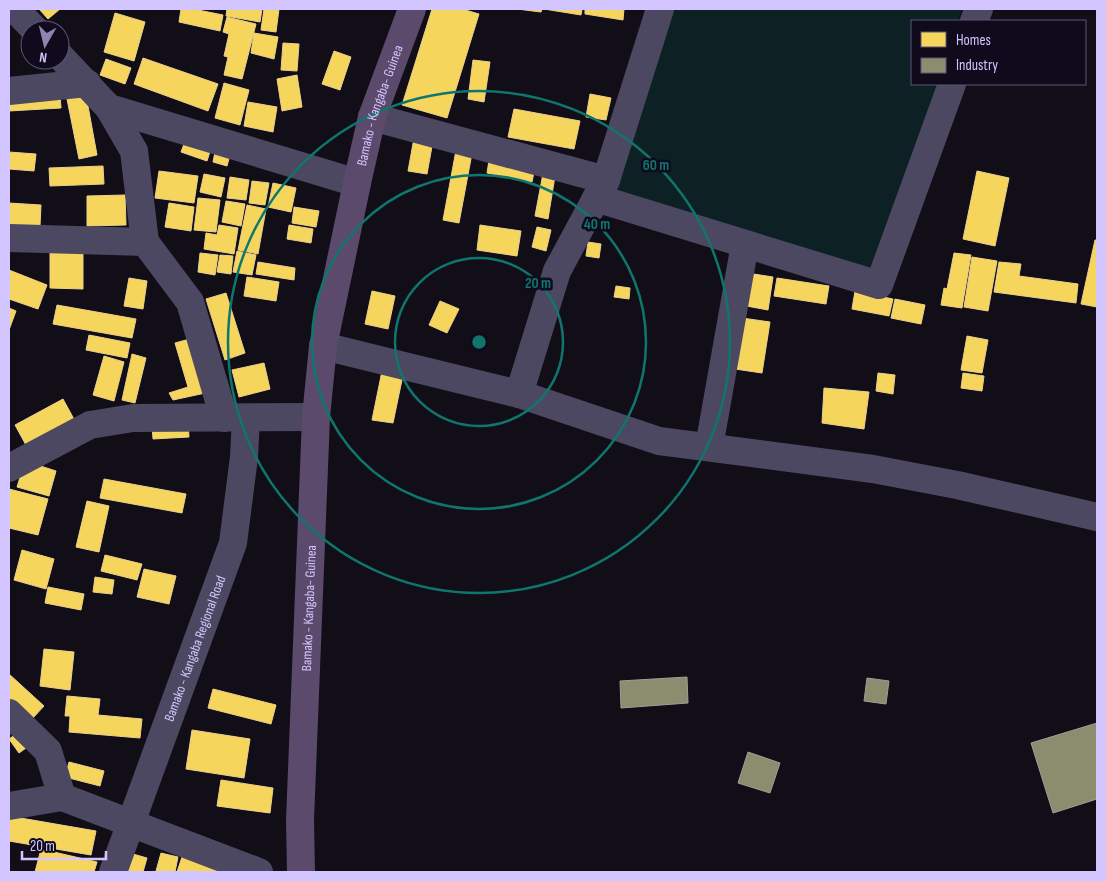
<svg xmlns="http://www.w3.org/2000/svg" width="1106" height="881" viewBox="0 0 1106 881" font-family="'Sofia Sans Condensed',sans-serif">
  <rect width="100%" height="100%" fill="#110e18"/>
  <path fill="#0d2125" d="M665,9H962L958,21H912V84H938L875,278L611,193Z"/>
  <g fill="#f6d55c" stroke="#ecd08d">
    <path d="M39,9H60L48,19Z"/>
    <path d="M181,9H193L223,15L220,31L179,22Z"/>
    <path d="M227,9H262L260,22L226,16Z"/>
    <path d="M264,9H279L276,32L261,30Z"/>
    <path d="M432,9H462L479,14L447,118L402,105Z"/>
    <path d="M517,9H542L541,12Z"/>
    <path d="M544,9H582L581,15Z"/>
    <path d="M585,9H624L623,20L585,14Z"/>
    <path d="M115,13L145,22L134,61L104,52Z"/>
    <path d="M227,17L256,24L242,79L224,75L228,57L224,56L229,34L223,32Z"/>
    <path d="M254,33L278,37L274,59L251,53Z"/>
    <path d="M283,43L299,44L297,71L281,70Z"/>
    <path d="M334,51L351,57L340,90L322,84Z"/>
    <path d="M143,58L218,84L208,111L134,84Z"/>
    <path d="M106,59L131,68L125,84L100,75Z"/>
    <path d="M473,60L490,62L484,102L468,99Z"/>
    <path d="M297,75L302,107L282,111L277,79Z"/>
    <path d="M224,83L249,90L240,125L215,118Z"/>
    <path d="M60,94L61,108L9,111V97Z"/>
    <path d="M590,94L611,98L606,120L586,117Z"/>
    <path d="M86,95L97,155L79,159L67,99Z"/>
    <path d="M248,102L277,107L273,132L244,126Z"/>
    <path d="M514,109L580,121L574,149L508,137Z"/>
    <path d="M187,136L212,145L207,161L181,152Z"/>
    <path d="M414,138L433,141L427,174L408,171Z"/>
    <path d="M457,145L473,148L459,223L443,220Z"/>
    <path d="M216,147L231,151L227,166L213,162Z"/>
    <path d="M9,152L36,154L34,171L9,169Z"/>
    <path d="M490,154L536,163L532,182L487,173Z"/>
    <path d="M103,166L104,184L50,186L49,168Z"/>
    <path d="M544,168L556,170L548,219L535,216Z"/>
    <path d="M159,171L198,176L194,203L155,198Z"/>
    <path d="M977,171L1009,178L995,246L963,239Z"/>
    <path d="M204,174L225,178L221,197L200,192Z"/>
    <path d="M230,177L249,180L246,200L227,198Z"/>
    <path d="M252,181L269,183L265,205L249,203Z"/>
    <path d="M273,183L296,188L291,212L268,207Z"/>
    <path d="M125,195L126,225L87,226V196Z"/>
    <path d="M198,198L220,200L216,232L194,230Z"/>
    <path d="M226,201L245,204L241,226L222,222Z"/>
    <path d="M9,203L41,205L40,226L9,224Z"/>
    <path d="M169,203L194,207L191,231L165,227Z"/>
    <path d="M247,205L266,209L258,254L238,250Z"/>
    <path d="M294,207L319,211L316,227L292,223Z"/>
    <path d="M219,225L238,228L234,254L204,249L206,233L217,235Z"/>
    <path d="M289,225L313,229L311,243L287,239Z"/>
    <path d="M480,225L521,231L517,256L477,250Z"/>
    <path d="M537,227L551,230L546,251L532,247Z"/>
    <path d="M1095,240H1097V307L1081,304Z"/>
    <path d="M588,242L601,244L599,258L586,256Z"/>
    <path d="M50,244H83V289L50,288Z"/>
    <path d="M237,251L256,255L252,275L233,272Z"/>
    <path d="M200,253L218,255L215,275L198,272Z"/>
    <path d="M954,253L971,255L962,308L941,305L944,288L947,289Z"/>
    <path d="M220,255L233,256L231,274L217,272Z"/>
    <path d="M972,257L997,261L988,311L964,307Z"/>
    <path d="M258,262L295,268L294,280L256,274Z"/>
    <path d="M999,262L1021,264L1019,276L1078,284L1076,303L994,292Z"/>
    <path d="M9,270L47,285L38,309L9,299Z"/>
    <path d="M747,273L773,277L768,310L741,305Z"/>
    <path d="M247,277L279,282L276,301L244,296Z"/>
    <path d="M129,278L147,281L143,309L124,306Z"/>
    <path d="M777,278L829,286L826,304L774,296Z"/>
    <path d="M616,286L630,288L629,299L614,297Z"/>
    <path d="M372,291L395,296L388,329L365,324Z"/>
    <path d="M855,291L893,299L889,316L852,309Z"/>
    <path d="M226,293L245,353L225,360L206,299Z"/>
    <path d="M895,299L925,305L921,324L891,318Z"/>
    <path d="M440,301L459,309L447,333L429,325Z"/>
    <path d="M57,305L136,319L132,338L53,324Z"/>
    <path d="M9,308L16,311L9,330Z"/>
    <path d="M742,318L770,322L762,373L735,369Z"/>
    <path d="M89,335L130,343L127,358L86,350Z"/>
    <path d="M967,336L988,340L982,373L961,370Z"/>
    <path d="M197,337L210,392L173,400L169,393L188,387L175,343Z"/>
    <path d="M132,354L146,358L135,403L122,400Z"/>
    <path d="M104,356L124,362L114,401L93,395Z"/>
    <path d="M264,363L270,389L239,397L232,370Z"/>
    <path d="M382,371L403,375L393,423L372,420Z"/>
    <path d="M878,373L895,375L893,394L876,391Z"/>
    <path d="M963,373L984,376L982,391L961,388Z"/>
    <path d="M824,388L869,392L864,429L822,423Z"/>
    <path d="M63,399L75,421L27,447L15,425Z"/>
    <path d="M188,422L189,437L153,439L152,424Z"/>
    <path d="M25,461L56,471L49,496L17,487Z"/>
    <path d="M104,479L186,494L182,513L100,498Z"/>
    <path d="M9,489L48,499L38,535L9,528Z"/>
    <path d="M87,501L109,506L99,552L76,547Z"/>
    <path d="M22,550L54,559L46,589L14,580Z"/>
    <path d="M105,555L142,564L137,580L101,571Z"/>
    <path d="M144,569L176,576L169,604L137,597Z"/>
    <path d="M95,577L114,580L112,594L93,592Z"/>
    <path d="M48,587L84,594L81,610L45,603Z"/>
    <path d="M44,649L74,652L70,690L40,686Z"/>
    <path d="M9,674L44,706L32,719L9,698Z"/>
    <path d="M213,689L276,705L271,724L208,708Z"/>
    <path d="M67,696L100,699L98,715L142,719L140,738L69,732L70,716H65Z"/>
    <path d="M26,727L36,741L19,753L9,739Z"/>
    <path d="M192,730L250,739L244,778L186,769Z"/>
    <path d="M69,762L104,771L100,786L65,777Z"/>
    <path d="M221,780L273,788L270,813L217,806Z"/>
    <path d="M9,816L96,831L91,855L9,841Z"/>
    <path d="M41,849L97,862L94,872H35Z"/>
    <path d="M184,851L223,872H177Z"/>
    <path d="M161,853L178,857L175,872H163L156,871Z"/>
    <path d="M133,854L147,858L143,872H128Z"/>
  </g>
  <g fill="#8c8c6e" stroke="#a19d9a">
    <path d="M687,677L688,703L621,708L620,681Z"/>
    <path d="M867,678L889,681L886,704L864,701Z"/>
    <path d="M1097,723V799L1053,813L1031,743Z"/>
    <path d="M748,752L780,763L770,793L738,783Z"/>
  </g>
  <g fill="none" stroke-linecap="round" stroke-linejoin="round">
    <g stroke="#4c4861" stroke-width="28">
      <path d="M15,9L35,30"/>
      <path d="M974,21L979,9"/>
      <path d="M60,56L109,108L357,183"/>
      <path d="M9,91L87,83"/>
      <path d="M109,108L134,151L145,242L190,302L224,418"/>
      <path d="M372,117L606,180"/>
      <path d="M596,198L879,285L952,84"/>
      <path d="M9,238L145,242"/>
      <path d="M323,346L519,394L659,441L873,469L957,485L1097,517"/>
      <path d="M519,394L557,271L606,180L660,9"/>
      <path d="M709,447L745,244"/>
      <path d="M9,468L90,425L133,418L316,417"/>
      <path d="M9,713L48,751L62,797"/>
      <path d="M9,806L62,797L259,872"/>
      <path id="s1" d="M113,872L233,543L244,457L246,418"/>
    </g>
    <path stroke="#5b4a6b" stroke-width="28" id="s2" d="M301,872L300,820L316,417L323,346L357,183L372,117L412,9"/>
  </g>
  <g fill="none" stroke="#0f766e" stroke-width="2.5">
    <circle cx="479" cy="342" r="84"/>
    <circle cx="479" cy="342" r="167"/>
    <circle cx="479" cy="342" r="251"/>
  </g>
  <g text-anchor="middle" stroke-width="5" stroke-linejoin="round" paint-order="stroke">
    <g font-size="14" fill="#d3c5ff" stroke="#0f0a1c">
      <text dy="5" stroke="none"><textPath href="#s2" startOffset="774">Bamako - Kangaba- Guinea</textPath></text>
      <text dy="5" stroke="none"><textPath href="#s2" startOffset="264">Bamako - Kangaba- Guinea</textPath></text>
      <text dy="5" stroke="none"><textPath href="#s1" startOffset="238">Bamako - Kangaba Regional Road</textPath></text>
    </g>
  </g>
  <circle cx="479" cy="342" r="8" fill="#0f766e" stroke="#0f0a1c" stroke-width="2.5"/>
  <g font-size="15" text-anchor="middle" font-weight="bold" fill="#0f766e" stroke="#0f0a1c" stroke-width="5" stroke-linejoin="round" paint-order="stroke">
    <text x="656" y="170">60 m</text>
    <text x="597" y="229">40 m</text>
    <text x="538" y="288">20 m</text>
  </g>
  <rect width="1106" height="881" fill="none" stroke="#d3c5ff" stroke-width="20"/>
  <rect x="911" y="20" width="175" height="65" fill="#0f0a1c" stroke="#5d5577"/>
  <rect x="921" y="32" width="25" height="15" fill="#f6d55c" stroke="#5d5577"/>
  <text x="956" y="45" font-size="15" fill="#d3c5ff">Homes</text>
  <rect x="921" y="58" width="25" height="15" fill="#8c8c6e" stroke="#5d5577"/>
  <text x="956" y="70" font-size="15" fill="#d3c5ff">Industry</text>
  <g transform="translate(45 45) rotate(188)"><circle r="24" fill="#0f0a1c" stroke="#5d5577"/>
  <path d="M0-4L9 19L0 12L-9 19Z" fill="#8f85ae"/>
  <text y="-8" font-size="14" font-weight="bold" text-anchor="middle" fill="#d3c5ff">N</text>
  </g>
  <path d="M22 851v8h84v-8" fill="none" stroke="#d3c5ff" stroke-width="2.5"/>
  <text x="30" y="851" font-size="15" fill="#d3c5ff" stroke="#0f0a1c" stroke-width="4" paint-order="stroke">20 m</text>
</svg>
